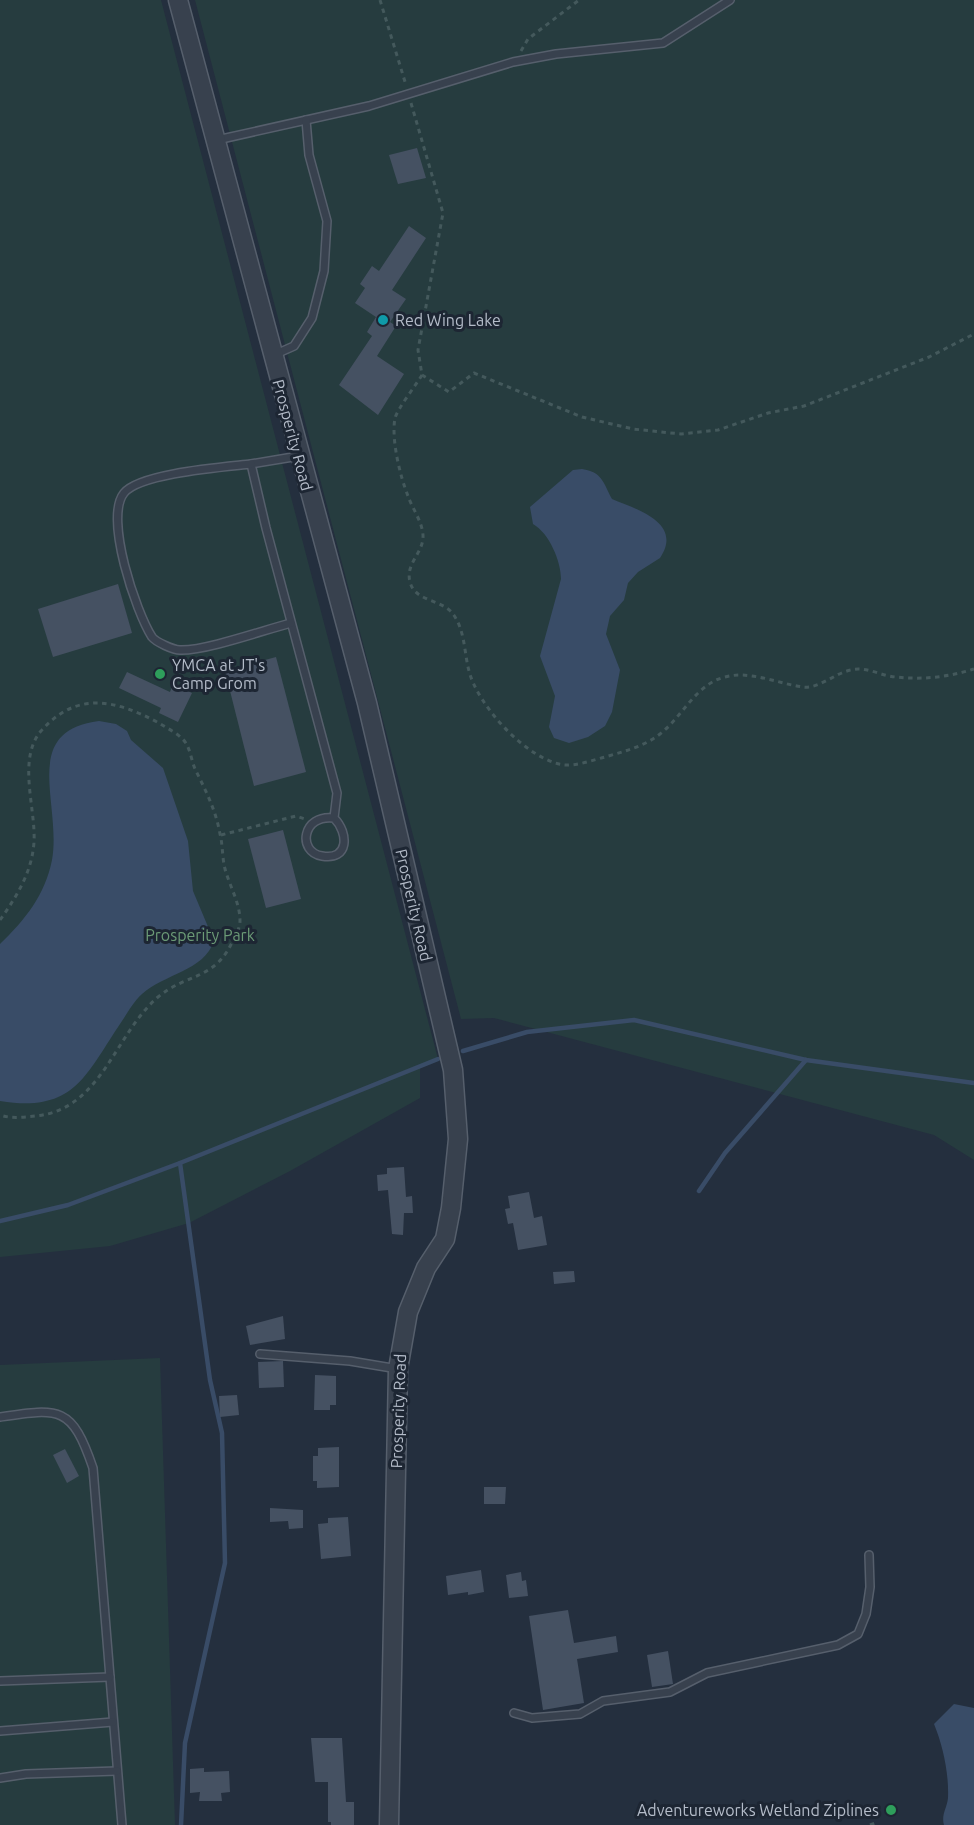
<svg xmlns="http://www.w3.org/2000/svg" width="974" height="1825" viewBox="0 0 974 1825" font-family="Ubuntu,sans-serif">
  <rect width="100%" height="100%" fill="#242f3e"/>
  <g fill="#263c3f">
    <path d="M0,0H161L438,1059L420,1065V1098L290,1171L189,1223L110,1246L0,1257Z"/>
    <path d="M195,0H974V1160L934,1135L494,1018L461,1019Z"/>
    <path d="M160,1358L175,1825H0V1365Z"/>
  </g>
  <g fill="#394c67">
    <path d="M582,469C602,472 603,482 612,499C635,509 684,522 660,558L638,572L628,583L624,600L610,616L606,634L620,670L612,712L605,726L588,737L569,743L554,738L549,727L555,696L540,656L561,579C561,561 549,533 533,524L530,507L573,470Z"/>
    <path d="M99,721L116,724L127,731L131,740L163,768L188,841L193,891L214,941C204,971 164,974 142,994C133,1002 127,1014 120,1024C85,1076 74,1113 0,1101V944C25,920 45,895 52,860C62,804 19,731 99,721Z"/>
    <path d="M954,1704L974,1708V1825H944C941,1815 947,1808 948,1798C949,1773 943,1746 934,1724Z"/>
  </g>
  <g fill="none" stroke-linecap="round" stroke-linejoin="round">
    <g stroke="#394c67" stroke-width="4.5">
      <path d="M463,1051L527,1032L634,1020L806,1060L974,1083"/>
      <path d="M180,1163L210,1380L222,1433L225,1563L185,1743L181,1825"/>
      <path d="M699,1191L725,1153L806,1060"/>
      <path d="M0,1221L68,1205L180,1163L438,1059"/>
    </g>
  </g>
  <g fill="#455162">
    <path d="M417,148L426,178L398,184L389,155Z"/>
    <path d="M409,226L426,238L392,290L406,299L390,322L396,326L377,356L404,374L378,415L339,385L372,336L367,332L376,317L355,303L365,288L360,284L372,266L379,271Z"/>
    <path d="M118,584L132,633L53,657L38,609Z"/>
    <path d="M276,657L306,772L254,786L225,671Z"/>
    <path d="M127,672L170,692L173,684L192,693L178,722L159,713L161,708L119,688Z"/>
    <path d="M283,830L301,899L266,908L248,839Z"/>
    <path d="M404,1167L406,1197L412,1196L413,1213H404L403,1235L392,1234L388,1190L378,1191L377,1175L387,1174V1168Z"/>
    <path d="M529,1192L534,1218L542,1216L547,1245L518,1250L513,1223L508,1224L505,1209L510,1208L508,1196Z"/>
    <path d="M574,1271L575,1282L554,1284L553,1272Z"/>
    <path d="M283,1316L285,1339L250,1345L246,1326Z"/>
    <path d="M283,1361L284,1387L259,1388L258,1362Z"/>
    <path d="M315,1375L336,1376V1405H330V1410H314Z"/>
    <path d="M237,1395L239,1415L220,1417L219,1396Z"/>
    <path d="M339,1447V1487L317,1488V1481H313V1456H318V1448Z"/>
    <path d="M65,1449L79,1476L67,1483L53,1455Z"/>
    <path d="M484,1487H506L505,1504H484Z"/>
    <path d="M270,1508L303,1510V1528L289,1529L288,1521L270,1522Z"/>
    <path d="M348,1517L351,1556L321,1559L318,1524L328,1523V1518Z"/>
    <path d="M481,1570L484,1592L468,1595V1592L448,1595L446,1576Z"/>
    <path d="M521,1572L522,1581L526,1580L528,1596L509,1598L506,1575Z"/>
    <path d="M568,1610L574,1643L616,1636L618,1652L577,1659L584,1703L543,1710L529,1616Z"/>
    <path d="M668,1651L673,1684L652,1687L647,1655Z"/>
    <path d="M311,1738H342L346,1802H354V1825H331V1822H328V1782H315Z"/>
    <path d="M204,1768V1772L229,1771L230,1792L221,1793L222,1801H199L200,1792L190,1793V1769Z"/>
  </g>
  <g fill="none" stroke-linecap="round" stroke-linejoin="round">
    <g stroke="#565f6c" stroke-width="10">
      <g id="service">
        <path d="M217,140L369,106L513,62L556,54L663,43L730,0"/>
        <path d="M276,354L294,346L312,318L324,271L327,221L309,155L306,120"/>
        <path d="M299,456L251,464L266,528L337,793L334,818C302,814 297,852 322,856C349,861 349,833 334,818"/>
        <path d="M251,464C225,467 140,473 124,493C104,518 136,612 152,637C156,642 173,650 180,650C205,651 264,630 291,623"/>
        <path d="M260,1354L350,1361L398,1369"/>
        <path d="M0,1417C60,1408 72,1406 93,1468L122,1825"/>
        <path d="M0,1681L110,1677"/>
        <path d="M514,1713L532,1718L580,1714L603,1701L670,1692L707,1673L838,1645L858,1634L866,1614L870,1587L869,1555"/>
        <path d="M0,1731L113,1722"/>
        <path d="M0,1778L26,1774L117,1771"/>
      </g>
    </g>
    <g stroke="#565f6c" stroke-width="21">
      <path id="tertiary" d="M178,0L367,703L453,1070L458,1139L451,1208L445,1239L426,1268L408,1312L398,1369L389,1825"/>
    </g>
    <g stroke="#44595c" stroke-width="3" stroke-dasharray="4.5 4.5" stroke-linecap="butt">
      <path d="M380,0L406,85"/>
      <path d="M521,51L528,39L579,0"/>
      <path d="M411,103L443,213L418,350L422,375L449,392L474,373L582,417L633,429L681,434L718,430L768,413L804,406L929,357L974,334"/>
      <path d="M422,375C416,385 398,408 395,418C391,439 400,476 408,496C412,508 422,521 423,535C424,553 405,563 410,582C415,602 442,599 453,614C465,630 464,652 469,671C478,706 527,760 564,765C577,766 593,760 605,757C625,751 643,747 660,734C683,716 696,684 725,677C750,670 779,684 803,687C819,689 835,673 851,670C866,666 881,676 896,677C923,680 949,677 974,669"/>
      <path d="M221,835L296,816L305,819"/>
      <path d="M0,920C17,896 32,872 34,842C36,809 17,759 41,731C77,690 116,700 159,723C168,729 182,735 187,745C191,753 192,763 196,771C206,791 216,811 220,834C223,846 222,857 225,869C230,887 240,903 240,921C240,927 237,933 234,938C216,981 188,972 158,997C114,1035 102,1109 36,1116C24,1117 11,1119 0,1115"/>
      <path d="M870,1825L878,1822"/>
    </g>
    <use href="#service" stroke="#38414e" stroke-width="7"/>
    <use href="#tertiary" stroke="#38414e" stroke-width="18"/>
  </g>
  <circle fill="#0f9aa8" stroke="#1d2633" stroke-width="2" cx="383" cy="320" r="6"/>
  <g fill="#2e9e5b" stroke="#1d2633" stroke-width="2">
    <circle cx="160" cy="674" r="6"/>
    <circle cx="891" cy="1810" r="6"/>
  </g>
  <g text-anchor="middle" stroke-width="6" stroke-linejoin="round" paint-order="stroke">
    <g font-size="16" fill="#b4bcc9" stroke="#1d2633" text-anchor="start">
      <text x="395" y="326">Red Wing Lake</text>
      <text x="172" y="671">YMCA at JT's<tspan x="172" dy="18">Camp Grom</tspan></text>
      <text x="879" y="1816" text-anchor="end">Adventureworks Wetland Ziplines</text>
    </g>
    <g font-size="16" fill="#b4bcc9" stroke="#1d2633">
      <text transform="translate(293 435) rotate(75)" y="6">Prosperity Road</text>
      <text transform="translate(414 905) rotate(77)" y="6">Prosperity Road</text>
      <text transform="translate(398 1411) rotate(-88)" y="6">Prosperity Road</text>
    </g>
    <g font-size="16" fill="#6b9a76" stroke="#1d2633">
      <text x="200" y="941">Prosperity Park</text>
    </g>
  </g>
</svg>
